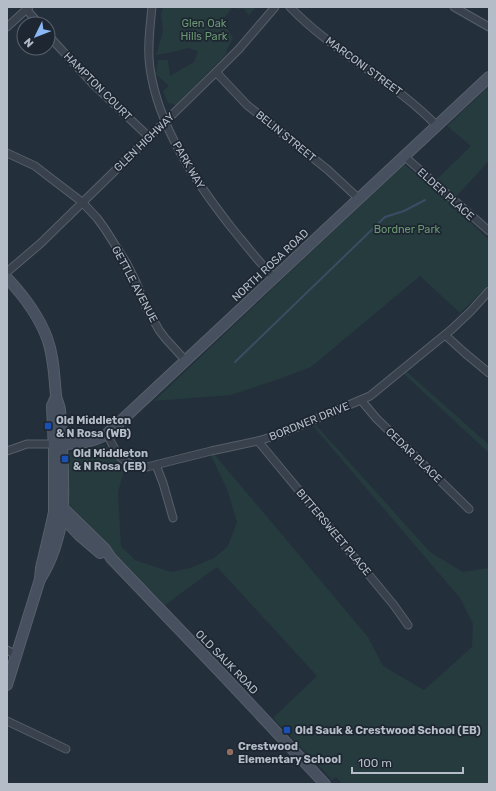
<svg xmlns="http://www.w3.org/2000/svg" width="496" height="791" viewBox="0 0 496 791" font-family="Rubik,sans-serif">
  <rect width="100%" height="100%" fill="#242f3c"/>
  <g fill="#263b3d">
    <path d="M163,7H256L249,15L244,9L232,8L224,18L225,25L233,38L227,49L226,54L176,105L168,103L163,91L169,86L156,74L158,60H168L170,76L194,62L198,51L188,48L168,53L156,55L163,31L161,14Z"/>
    <path d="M489,86V162H488L450,203L489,240V285L460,313L420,276L311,367L279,379L231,395L154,401L404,164L430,186L471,146L447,126Z"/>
    <path d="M407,372L489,445V453L404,374Z"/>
    <path d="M316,425L430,552L463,572L489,568V784H342L336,777L332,780L273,718L317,676L217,567L165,605L68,504L67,501L68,457L70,452L72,451L87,450L102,445L105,446L109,448L112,455L117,460L125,467L118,492L121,546L135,560L171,572L190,568L214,558L228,546L237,522L227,489L211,456L215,455L368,637L383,666L424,690L472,647L473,624L460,598L313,426Z"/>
  </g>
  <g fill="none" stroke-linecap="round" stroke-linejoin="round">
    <path stroke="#394e64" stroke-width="2" d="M235,362L385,217L404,211L425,200"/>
    <g stroke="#565f6a" stroke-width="9">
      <g id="street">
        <path d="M152,7C150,26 147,49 150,68C158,126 195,181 231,227C245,244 259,262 274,278"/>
        <path d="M290,7C334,53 393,80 437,126"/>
        <path d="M454,7L489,27"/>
        <path d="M26,9L39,24"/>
        <path d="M7,27L29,7"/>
        <path d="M48,35L92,83L149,137"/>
        <path d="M216,72L247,105L328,170L358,198"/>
        <path d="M7,153L35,166L44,173L82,202L97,218L105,229L127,264L136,282L145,305L159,330L165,338L185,360"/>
        <path d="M404,156L489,231"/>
        <path d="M7,272L41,243L216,72L239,49L275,7"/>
        <path d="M445,335L466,354L489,373"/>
        <path d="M361,400L376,418L469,509"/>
        <path d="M107,434C117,455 122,466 147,467L211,451L258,441L271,437L290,430L370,396L452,329L471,311L489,291"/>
        <path d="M258,441L393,604L408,625"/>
        <path d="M7,451L27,444H54"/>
        <path d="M156,465L163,483L173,518"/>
        <path d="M7,650L16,655"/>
        <path d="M7,721L66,749"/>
      </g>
    </g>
    <g stroke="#565f6a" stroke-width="12">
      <g id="secondary">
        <path d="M7,278C24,296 38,314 47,338C54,357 54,376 56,395C56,400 60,405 60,410C62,430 62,450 63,471C63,486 64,501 62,516C60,536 51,563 40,579"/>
        <path d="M54,444C72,444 91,444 107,434L489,77"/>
        <path d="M63,508L105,549L111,558L222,674L325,784"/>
        <path d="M59,515L62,517L79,535L100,553"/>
        <path d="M7,685L40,579L41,568L51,526L54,512V451L52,406L56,397"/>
      </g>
    </g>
    <use href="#street" stroke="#38414c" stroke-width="7"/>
    <use href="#secondary" stroke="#46505f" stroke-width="10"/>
  </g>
  <g fill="#1a4fb4" stroke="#1d2631" stroke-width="1.5">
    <rect x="44" y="422" width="8" height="8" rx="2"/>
    <rect x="61" y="455" width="8" height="8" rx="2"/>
    <rect x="283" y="726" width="8" height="8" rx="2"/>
  </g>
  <circle fill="#8d6e63" stroke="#1d2631" stroke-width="1.5" cx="230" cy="752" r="4"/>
  <g text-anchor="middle" stroke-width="3.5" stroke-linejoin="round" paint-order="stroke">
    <g font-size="11" fill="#6b9773" stroke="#1d2631">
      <text x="204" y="27">Glen Oak<tspan x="204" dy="13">Hills Park</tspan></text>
      <text x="407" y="233">Bordner Park</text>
    </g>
    <g font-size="11" fill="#b3bcc7" stroke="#1d2631">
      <text transform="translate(364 66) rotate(36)" y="4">MARCONI STREET</text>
      <text transform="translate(98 86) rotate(45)" y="4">HAMPTON COURT</text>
      <text transform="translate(286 136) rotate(39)" y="4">BELIN STREET</text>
      <text transform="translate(144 142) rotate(-44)" y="4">GLEN HIGHWAY</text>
      <text transform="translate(189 165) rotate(60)" y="4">PARK WAY</text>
      <text transform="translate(446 194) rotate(42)" y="4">ELDER PLACE</text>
      <text transform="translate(270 265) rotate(-43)" y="4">NORTH ROSA ROAD</text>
      <text transform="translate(135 284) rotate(62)" y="4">GETTLE AVENUE</text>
      <text transform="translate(309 421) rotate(-22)" y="4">BORDNER DRIVE</text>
      <text transform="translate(414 455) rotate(44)" y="4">CEDAR PLACE</text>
      <text transform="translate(334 532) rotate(50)" y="4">BITTERSWEET PLACE</text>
      <text transform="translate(227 662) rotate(46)" y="4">OLD SAUK ROAD</text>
    </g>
    <g font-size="11" font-weight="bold" fill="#b3bcc7" stroke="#1d2631" text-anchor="start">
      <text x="56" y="424">Old Middleton<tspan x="56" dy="13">&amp; N Rosa (WB)</tspan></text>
      <text x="73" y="457">Old Middleton<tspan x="73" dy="13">&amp; N Rosa (EB)</tspan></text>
      <text x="295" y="734">Old Sauk &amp; Crestwood School (EB)</text>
      <text x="238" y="750">Crestwood<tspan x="238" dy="13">Elementary School</tspan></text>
    </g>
  </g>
  <rect width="496" height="791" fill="none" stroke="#b3bcc7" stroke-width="16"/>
  <g transform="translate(36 36) rotate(227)"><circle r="19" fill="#1d2631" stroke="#59626d"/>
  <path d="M0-3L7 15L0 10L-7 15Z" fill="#8bb8f4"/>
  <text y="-6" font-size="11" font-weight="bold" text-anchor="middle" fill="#b3bcc7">N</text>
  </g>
  <path d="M352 767v6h111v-6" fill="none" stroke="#b3bcc7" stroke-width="2"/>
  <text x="358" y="767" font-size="12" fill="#b3bcc7" stroke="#1d2631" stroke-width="3" paint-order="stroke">100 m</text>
</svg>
